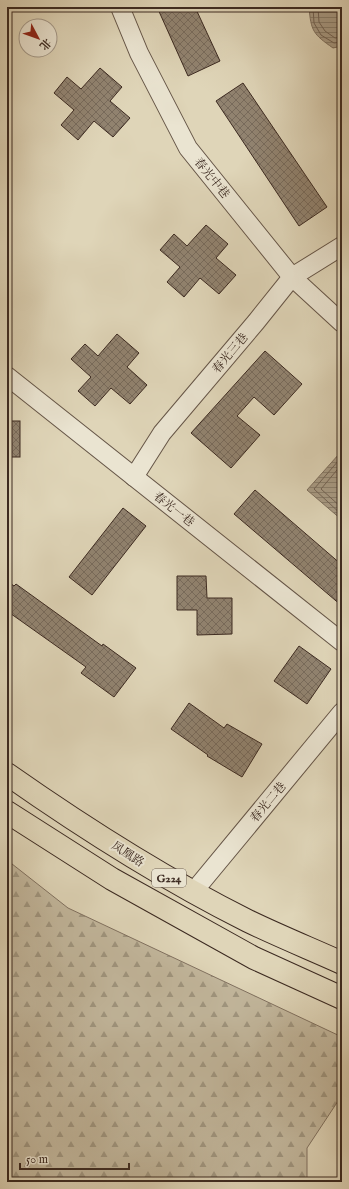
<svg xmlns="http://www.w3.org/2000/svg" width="349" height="1189" viewBox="0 0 349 1189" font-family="'IM FELL English','Noto Serif SC',serif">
  <defs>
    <pattern id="forest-firs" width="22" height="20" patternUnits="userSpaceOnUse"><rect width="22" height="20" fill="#c3b89e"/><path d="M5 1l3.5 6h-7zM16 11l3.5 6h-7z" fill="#a09680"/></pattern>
    <pattern id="water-rules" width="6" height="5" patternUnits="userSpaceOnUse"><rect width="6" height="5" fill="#a89b85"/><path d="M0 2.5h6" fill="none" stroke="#8a7f6c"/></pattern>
    <pattern id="building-cross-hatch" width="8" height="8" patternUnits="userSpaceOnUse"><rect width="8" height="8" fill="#918370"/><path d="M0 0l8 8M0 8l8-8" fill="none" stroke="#786b5c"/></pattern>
  </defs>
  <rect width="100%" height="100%" fill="#dfd5b8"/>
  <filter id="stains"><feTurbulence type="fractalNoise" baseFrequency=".005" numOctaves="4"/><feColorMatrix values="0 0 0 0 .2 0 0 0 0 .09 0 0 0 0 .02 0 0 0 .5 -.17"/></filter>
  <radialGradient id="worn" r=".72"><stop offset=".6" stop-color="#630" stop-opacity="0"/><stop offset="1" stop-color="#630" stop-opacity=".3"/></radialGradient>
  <path fill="url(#forest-firs)" stroke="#807160" d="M7,860L68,908L342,1037V1095L307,1148V1182H7Z"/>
  <g fill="url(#water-rules)" stroke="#7d6e5d">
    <path d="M309,7H342V46L333,48C313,34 311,31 309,7Z"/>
    <path d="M339,454L342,456V520L307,490Z"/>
  </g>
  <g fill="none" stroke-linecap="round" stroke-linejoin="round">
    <g stroke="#726253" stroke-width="1">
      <path d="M313,7L314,23L321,35L334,43L342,42"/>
      <path d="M318,7L319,22L325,31L335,38L342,37"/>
      <path d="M342,459L339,460L314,489L342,515"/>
      <path d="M342,464L321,489L342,508"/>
    </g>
  </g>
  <g fill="url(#building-cross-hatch)" stroke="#3c2a21">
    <path d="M157,7H195L220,61L188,76Z"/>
    <path d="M100,68L122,87L110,101L130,118L113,137L94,121L78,140L61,125L74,110L54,93L67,77L81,89Z"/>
    <path d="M243,83L327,207L299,226L216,101Z"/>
    <path d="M206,225L228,244L216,258L236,275L219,294L200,278L184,297L167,282L180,267L160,250L174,234L187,246Z"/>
    <path d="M117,334L139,353L127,367L147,385L130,404L111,388L95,406L78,391L91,377L71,359L85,344L98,356Z"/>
    <path d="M265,351L302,384L274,415L254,397L237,416L260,435L231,468L191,433Z"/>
    <rect x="7" y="421" width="13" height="36"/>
    <path d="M255,490L342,565V606L234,514Z"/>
    <path d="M123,508L146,526L92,595L69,577Z"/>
    <path d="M177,576H206L207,598H232V634L197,635V610H177Z"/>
    <path d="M7,581L14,586L16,584L102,646L103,644L136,668L114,697L81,673L86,667L7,611Z"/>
    <path d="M299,646L331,669L307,704L274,681Z"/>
    <path d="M189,703L224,728L227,724L262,744L242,777L207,756L208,755L171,729Z"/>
  </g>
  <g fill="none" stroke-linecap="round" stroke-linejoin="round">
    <g stroke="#655547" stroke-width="20">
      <g id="street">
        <path d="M120,7L139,53L188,148L292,277L342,323"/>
        <path d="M7,376L342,642"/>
        <path d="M134,477L162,433L256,322L292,277L342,246"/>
        <path d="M194,891L342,712"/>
      </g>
    </g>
    <g stroke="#3c2a21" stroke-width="24">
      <g id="highway">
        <path d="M7,774C84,828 164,879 248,921C279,936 311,949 342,963"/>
        <path d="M7,812L112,879L254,958L342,998"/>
      </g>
    </g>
    <use href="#street" stroke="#eae4d1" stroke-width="18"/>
    <use href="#highway" stroke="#dfd5b8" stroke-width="22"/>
  </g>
  <g text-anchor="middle" stroke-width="4" stroke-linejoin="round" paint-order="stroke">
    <rect fill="#eae4d1" stroke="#706256" stroke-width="1" x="152" y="869" width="34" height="18" rx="3"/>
    <g font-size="11" font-weight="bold" fill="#3c2a21">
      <text x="169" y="882">G224</text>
    </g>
    <g font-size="12" fill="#3c2a21" stroke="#eae4d1">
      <text transform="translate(212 178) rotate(51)" y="4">春光中巷</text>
      <text transform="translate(230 353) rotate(-50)" y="4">春光三巷</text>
      <text transform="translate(174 509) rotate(38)" y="4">春光一巷</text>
      <text transform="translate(268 802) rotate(-50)" y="4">春光二巷</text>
      <text transform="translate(128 854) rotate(33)" y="4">凤凰路</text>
    </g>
  </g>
  <rect width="349" height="1189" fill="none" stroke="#dfd5b8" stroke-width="24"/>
  <rect x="8" y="8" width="333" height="1173" fill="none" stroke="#3c2a21" stroke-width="2"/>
  <rect x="12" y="12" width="325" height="1165" fill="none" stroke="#3c2a21"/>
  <g transform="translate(38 38) rotate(131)"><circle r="19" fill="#eae4d1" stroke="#a49a8b"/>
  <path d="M0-3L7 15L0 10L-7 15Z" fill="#8f2418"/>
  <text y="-6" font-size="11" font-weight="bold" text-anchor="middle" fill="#3c2a21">北</text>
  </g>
  <path d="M20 1163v6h109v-6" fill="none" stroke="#3c2a21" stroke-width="2"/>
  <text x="26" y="1163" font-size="12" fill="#3c2a21" stroke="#eae4d1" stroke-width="3" paint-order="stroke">50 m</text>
  <rect width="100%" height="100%" filter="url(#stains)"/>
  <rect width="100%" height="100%" fill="url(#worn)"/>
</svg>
